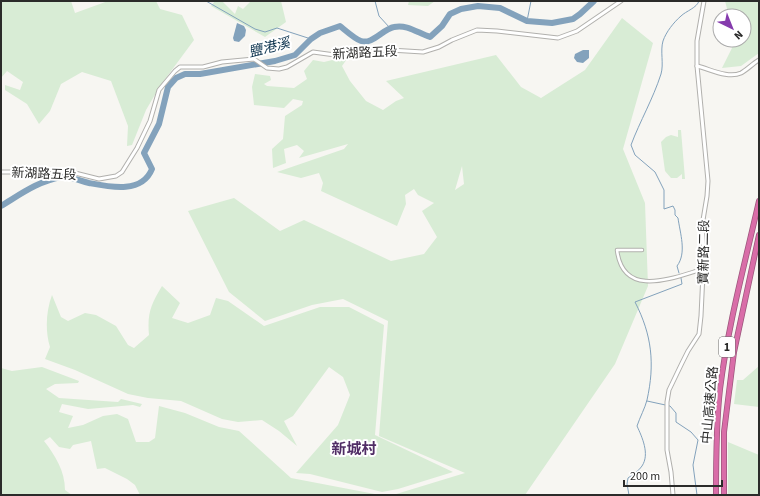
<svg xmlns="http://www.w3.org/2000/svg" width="760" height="496" viewBox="0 0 760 496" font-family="'Source Sans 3','Noto Sans TC',sans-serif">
  <rect width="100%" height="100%" fill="#f7f6f2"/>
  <g fill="#d8ecd5" fill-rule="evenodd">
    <path d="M1,1H71L75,13L108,1H156L160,9L182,15L194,40L160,86L146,110L132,145L127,146L128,126L111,81L82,72L61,84L50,111L39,124L27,104L5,90V85L20,90L23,82L7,71L1,78Z"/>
    <path d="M215,1H222L235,14L238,6L243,9L251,1H281L286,22L265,37L211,6Z"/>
    <path d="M409,1H435L428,6L408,5Z"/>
    <path d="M725,1H759V53L741,66L722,68L732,48V40H744V16H729Z"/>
    <path d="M622,18L653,43L623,149L645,203L648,286L615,364L525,495H393L465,473L379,436L388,321L343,299L312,305L265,321L229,292L188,211L234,198L280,231L304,220L391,261L424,254L437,237L422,211L434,203L418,195L414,189L405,195L406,204L397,226L321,191L323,183L319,173L301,178L277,172L344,149L348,144L299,158L304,151L297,145L284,149L286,163L273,168L272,149L283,139L285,116L302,105L303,101L293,99L284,108L254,105L252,87L255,74L270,76L271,80L264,84L267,86L294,88L307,79L304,71L313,60L324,62L349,56L342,66L350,81L366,101L383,110L396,101L404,98L386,81L496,55L521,87L541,98L585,70ZM462,166L464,184L455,190Z"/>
    <path d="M678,130H681L685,179H682V174L677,178H671L665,171L661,142L666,137L671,135L678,137Z"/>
    <path d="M162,286L180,303L172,318L188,323L210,315L216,298L228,301L264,326L320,307H349L384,325L375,435L453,472L398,489L382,492L310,474L296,473L338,425L350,395L343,377L329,367L293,416L284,421L297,446L279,431L262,420L238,422L222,419L181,401L148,398L128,394L75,370L45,359L50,347C45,331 46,311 52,295L61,317L68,321L85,313L96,315L116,326L128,345L134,348L149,335C147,314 151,304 162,286Z"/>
    <path d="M759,366V407L734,404L737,380H743Z"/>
    <path d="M42,367L79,381L78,383L55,384L46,389L59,398L118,402L121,399L142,404L140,407L133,405L88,409L62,404L59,412L73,416L68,428L83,425L103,416L117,414L128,419L136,442H149L155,438L159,406L185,413L219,427L239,431L291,478L380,495H140L135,485L127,479L105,468L97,469L91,441L73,445L70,449L59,447L50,437L44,441C55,455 65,471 65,490L72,495H1V368L12,371Z"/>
    <path d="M728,442L759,455V495H728Z"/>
  </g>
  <g fill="#83a2bc">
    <path d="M237,23L244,26L246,30L245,36L239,42L234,41L233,38Z"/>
    <path d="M583,50H589V58L583,63L577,62L574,58L575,54Z"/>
  </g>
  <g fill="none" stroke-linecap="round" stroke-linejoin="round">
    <g stroke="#83a2bc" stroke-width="1">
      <path d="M206,1L255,29L265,32L277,28L311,39"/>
      <path d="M375,1L379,16L390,28"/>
      <path d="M527,21L531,1"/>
      <path d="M679,273L677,266C687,253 680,233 678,218L675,215V210L673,206L664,209V190L655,172L635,155L631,145C640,121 653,99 661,74C664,64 660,51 663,41C666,32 674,22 681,16C686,11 697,8 699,1"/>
      <path d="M647,401L670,406L676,413V422L691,432L698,440L693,465L697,495"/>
      <path d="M629,495L627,484L628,478C632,475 639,471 642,466C650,454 642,437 637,426C640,417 645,408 647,400C655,364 652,335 635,302L682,284L681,278"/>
    </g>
    <path stroke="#83a2bc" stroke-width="6" d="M1,206C21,194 38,181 62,177C71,176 80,181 89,183C110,187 142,194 152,169L144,153L159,124L168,87L176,78L185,74H200L275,61L295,55L311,39L320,33L340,26C345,30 355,39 361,41C372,45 383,29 394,27C407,24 418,33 430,37L442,26L450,14L461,9L478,6L500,8L527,21L552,23L573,19L580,14L594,1"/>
    <g stroke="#b1b0ad" stroke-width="4.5">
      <path id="minor" d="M642,250H617C623,299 672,278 703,269"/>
    </g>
    <g stroke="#b1b0ad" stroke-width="5">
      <g id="tertiary">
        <path d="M697,66C710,69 728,79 741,73C747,70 752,64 759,60"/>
        <path d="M1,172H23L42,175L61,172L75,173L99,179L116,176L122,172L137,148L150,121L159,90L175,71L180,67H203L222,62L254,59L267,68L279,69L287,67L313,52L335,55L390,50L423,52L439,47L452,40L477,30L497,31L558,38L577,31L621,1"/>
        <path d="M673,495L671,472L667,450V402L669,390L682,363L688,351L699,334L701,316L704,252L702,226L707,196L708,181L697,66V41L704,1"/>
      </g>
    </g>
    <g stroke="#9c567c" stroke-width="6">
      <g id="motorway">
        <path d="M716,495C716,460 716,424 720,389C728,325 745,263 759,201"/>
        <path d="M724,495V432L734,352L759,235"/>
      </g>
    </g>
    <use href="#minor" stroke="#fff" stroke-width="2.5"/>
    <use href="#tertiary" stroke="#fff" stroke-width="3"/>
    <use href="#motorway" stroke="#d96da8" stroke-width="4.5"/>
  </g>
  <g text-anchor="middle" stroke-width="4" stroke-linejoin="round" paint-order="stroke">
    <rect fill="#fff" stroke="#6b6b6a" stroke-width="1" x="719" y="337" width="16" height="20" rx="3"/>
    <g font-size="12" font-weight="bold" fill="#2b2b2a">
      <text x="727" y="351">1</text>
    </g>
    <g font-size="13" fill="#2b2b2a" stroke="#fff">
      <text transform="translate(365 52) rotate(-3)" y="5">新湖路五段</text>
      <text transform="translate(44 173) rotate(2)" y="5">新湖路五段</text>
      <text transform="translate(703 252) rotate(-89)" y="5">寶新路二段</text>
      <text transform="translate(709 405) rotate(-85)" y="5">中山高速公路</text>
    </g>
    <g font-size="14" font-style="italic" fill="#0b324d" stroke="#fff">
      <text transform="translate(269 47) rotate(-14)" y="5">鹽港溪</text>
    </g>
    <g font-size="15" font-weight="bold" fill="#502d65" stroke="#fff">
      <text x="354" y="454">新城村</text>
    </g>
  </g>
  <rect width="760" height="496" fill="none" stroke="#2b2b2a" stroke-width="4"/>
  <g transform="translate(732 28) rotate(137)"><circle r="19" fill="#ffffff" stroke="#aaaaaa"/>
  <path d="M0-3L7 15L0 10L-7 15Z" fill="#853bad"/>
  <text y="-6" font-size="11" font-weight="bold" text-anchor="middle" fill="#2b2b2a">N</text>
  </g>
  <path d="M624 480v6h98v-6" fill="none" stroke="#2b2b2a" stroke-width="2"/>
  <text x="630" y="480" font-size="12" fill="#2b2b2a" stroke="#ffffff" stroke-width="3" paint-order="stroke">200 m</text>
</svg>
